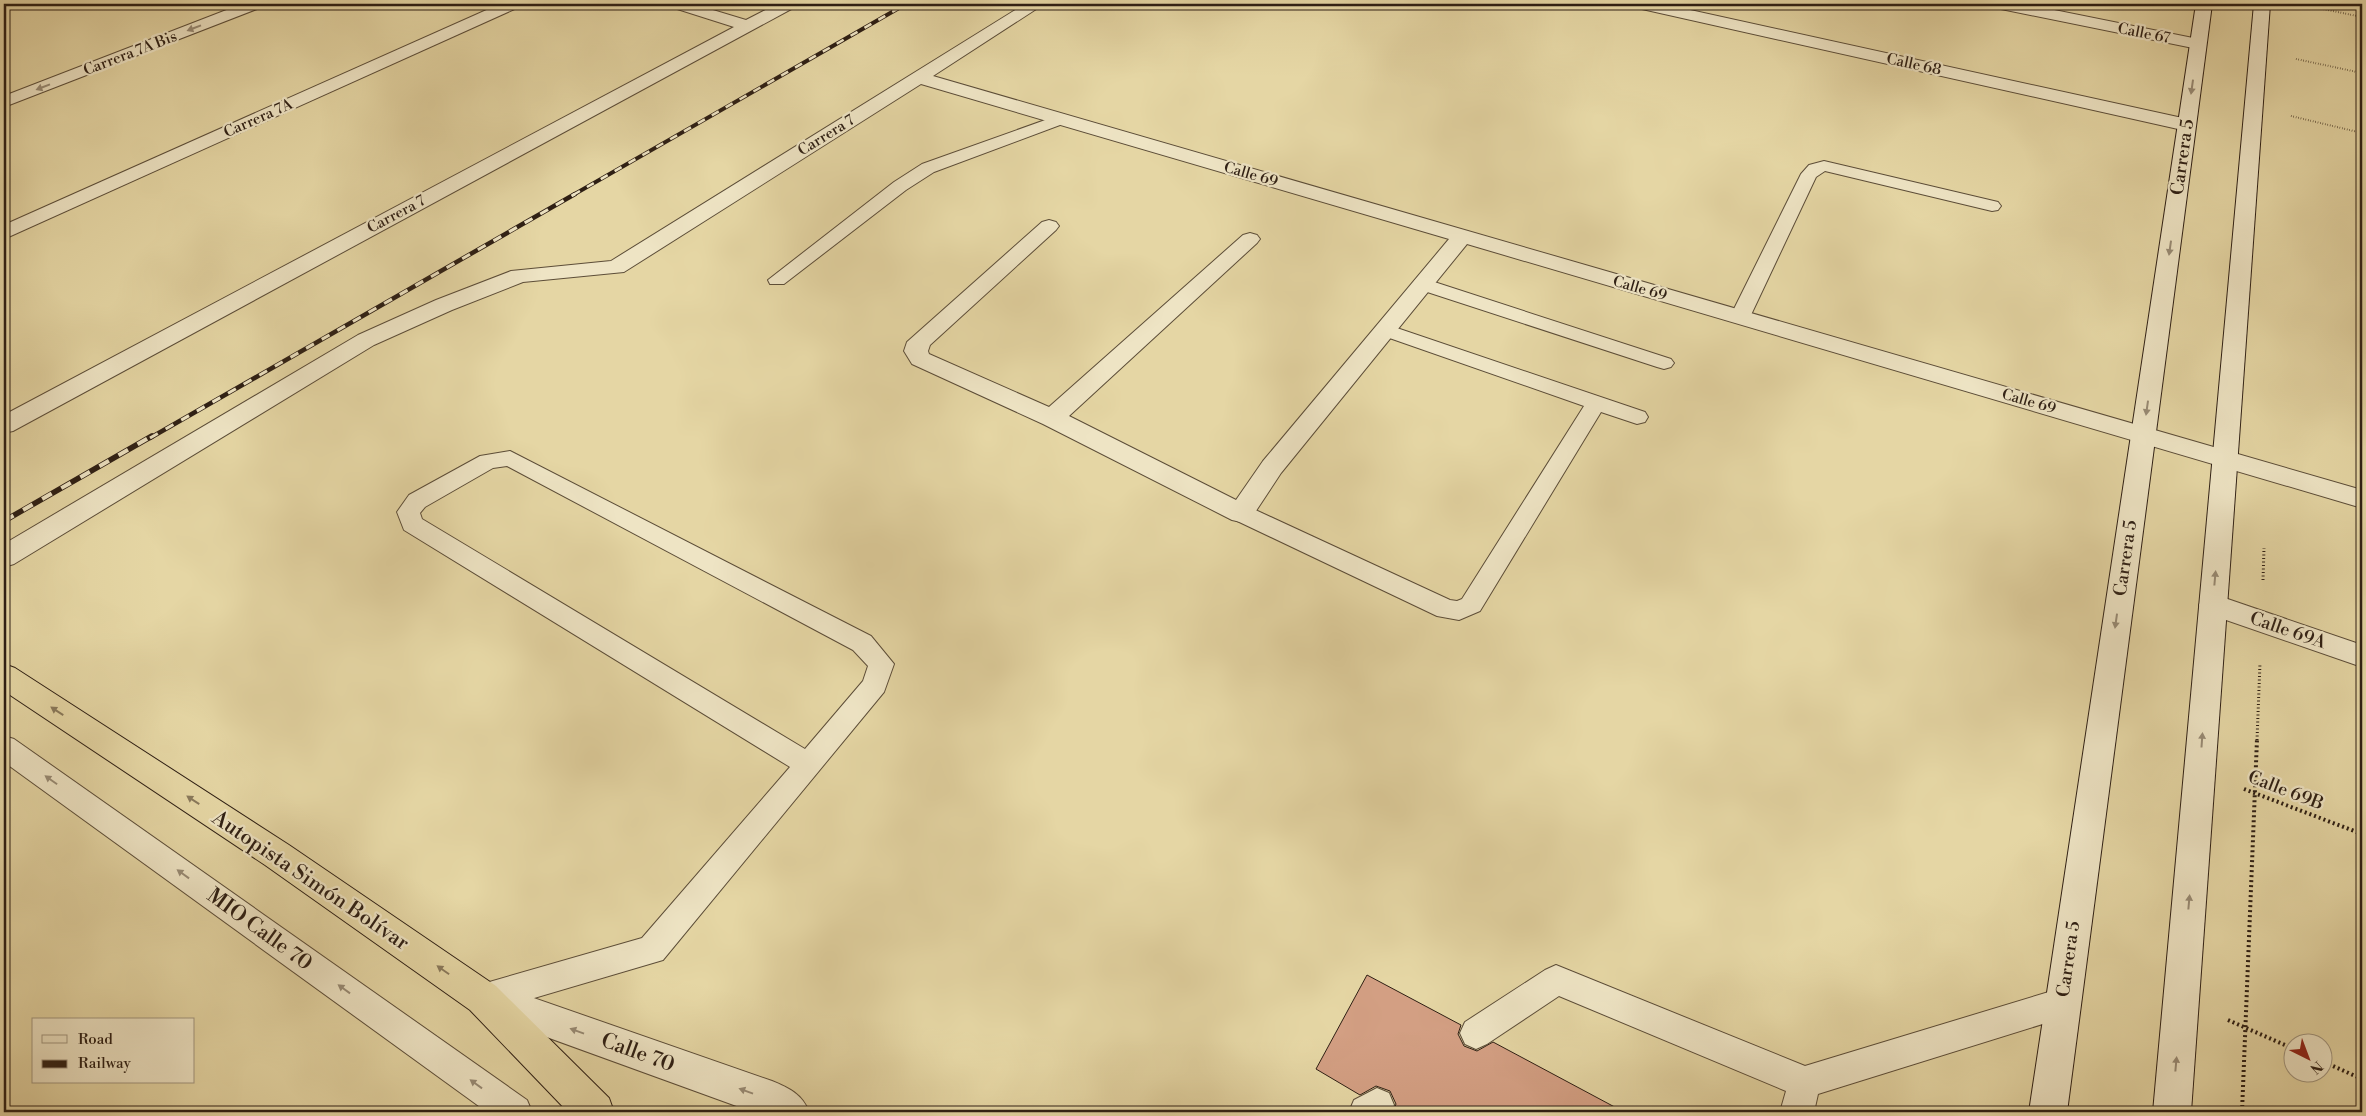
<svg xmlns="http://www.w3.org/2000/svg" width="2366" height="1116" viewBox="0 0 2366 1116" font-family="'Libre Bodoni',serif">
  <rect width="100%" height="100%" fill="#e5d6a4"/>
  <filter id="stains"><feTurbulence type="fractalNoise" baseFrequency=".004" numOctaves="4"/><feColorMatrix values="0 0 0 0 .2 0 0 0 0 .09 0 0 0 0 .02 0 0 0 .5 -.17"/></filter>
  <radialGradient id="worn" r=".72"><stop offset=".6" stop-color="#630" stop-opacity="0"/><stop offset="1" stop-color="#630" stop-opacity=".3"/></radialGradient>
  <path fill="#d39f83" stroke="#2e1f14" d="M1367,975L1461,1025L1458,1034L1464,1046L1477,1051L1493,1042L1624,1112H1393L1396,1104L1390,1091L1376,1086L1360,1095L1316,1069Z"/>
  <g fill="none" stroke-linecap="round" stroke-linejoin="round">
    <g stroke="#5c4d38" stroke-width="2">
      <g id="service">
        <path d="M1062,114L1068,116L1070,119L1068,122L934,172L906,190L784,284H770L768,280L894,182L922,164Z"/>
        <path d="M1824,161L1998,202L2001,206L1998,210L1992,211L1825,171L1816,177L1750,317L1747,321L1740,323L1733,321L1730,317L1801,174L1809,165Z"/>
        <path d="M1422,278L1671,359L1674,363L1671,367L1664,369L1657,367L1415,288L1413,284L1415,280Z"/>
        <path d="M1385,324L1645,412L1648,417L1645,422L1637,424L1601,412L1480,611L1459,620L1437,616L1233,519L1230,513L1233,507L1241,505L1249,507L1450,600L1457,601L1462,599L1584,406L1378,334L1375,330L1378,326Z"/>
        <path d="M510,451L871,636L894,664L884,692L663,960L483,1013L472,1009L467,998L472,987L642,938L790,767L404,530L397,512L409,495L480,456ZM507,466L853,650L868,666L863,681L805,749L422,519L420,513L425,507L493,468Z"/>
        <path d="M4,736L14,739L527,1100L532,1112H487L4,762Z"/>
        <path d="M1556,965L1805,1066L2062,988L2073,992L2078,1003L2073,1014L2062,1018L1818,1094L1814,1112H1780L1786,1091L1559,996L1487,1044L1476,1049L1465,1044L1460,1033L1465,1022L1545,970Z"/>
        <path d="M1377,1088L1389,1093L1394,1105L1391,1112H1349L1354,1100Z"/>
      </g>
    </g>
    <g stroke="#5c4d38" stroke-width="2">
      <g id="minor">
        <path d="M242,4H264L262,7L4,107V96Z"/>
        <path d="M500,4H521L519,7L4,239V225Z"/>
        <path d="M669,4H693L746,20L777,4H797L795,7L13,431L4,433V415L734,27L671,7Z"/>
        <path d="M1025,4H1044L933,76L2362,490V508L1467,244L1281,473L1250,520L1241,522L1232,520L1043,424L912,364L904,351L907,342L1042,222L1049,220L1056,222L1059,226L1056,230L930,345L928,351L929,354L1049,407L1243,235L1250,233L1257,235L1260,239L1257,243L1069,416L1236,500L1263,461L1449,239L921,84L624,272L523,282L452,310L374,345L14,564L4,567V544L358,335L436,300L511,271L611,261Z"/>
        <path d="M1634,4H1663L2187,119L2194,121L2196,125L2194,129L2187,131L1642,9L1636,7Z"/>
        <path d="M1993,4H2024L2198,39L2204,40L2206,44L2204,48L2198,49L2001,9L1995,7Z"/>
        <path d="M2213,594L2362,645V667L2203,612L2199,605L2203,598Z"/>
      </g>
    </g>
    <g stroke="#5c4d38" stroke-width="2">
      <path id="tertiary" d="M485,981L772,1081C789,1088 802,1094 809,1112H753L472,1010L467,998L472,986Z"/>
    </g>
    <g stroke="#2e1f14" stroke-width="2">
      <g id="secondary">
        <path d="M2196,4H2212L2067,1112H2029Z"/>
        <path d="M2254,4H2270L2191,1112H2153Z"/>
      </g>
    </g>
    <g stroke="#2e1f14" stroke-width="2">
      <path id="trunk" d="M4,664L15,668L289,845L496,986L609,1098L614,1112H568L470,1010L265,865L4,691Z"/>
    </g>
    <g stroke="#2e1f14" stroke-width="2" stroke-dasharray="0.5 2" stroke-linecap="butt">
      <path d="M2299,4L2362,17"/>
      <path d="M2296,59L2362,73"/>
      <path d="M2291,116L2362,133"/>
    </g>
    <g stroke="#2e1f14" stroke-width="3" stroke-dasharray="1 2.5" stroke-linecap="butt">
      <path d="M2263,580L2264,548"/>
      <path d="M2257,740L2260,663"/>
    </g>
    <g stroke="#2e1f14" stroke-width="4" stroke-dasharray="2 3" stroke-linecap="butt">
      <path d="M2244,789L2362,834"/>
      <path d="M2228,1020L2294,1049"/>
      <path d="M2324,1062L2362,1079"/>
      <path d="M2242,1112L2257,739"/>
    </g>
    <use href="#service" fill="#eee4c4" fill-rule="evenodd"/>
    <use href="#minor" fill="#eee4c4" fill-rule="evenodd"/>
    <use href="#tertiary" fill="#eee4c4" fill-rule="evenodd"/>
    <use href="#secondary" fill="#eee4c4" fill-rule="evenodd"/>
    <use href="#trunk" fill="#e5d6a4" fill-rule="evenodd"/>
    <g stroke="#2e1f14" stroke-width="4">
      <path id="rail-far2" d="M573,195L906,4"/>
    </g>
    <g stroke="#2e1f14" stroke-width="4.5">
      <path id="rail-far1" d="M150,438L575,194"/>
    </g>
    <g stroke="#2e1f14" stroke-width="5.5">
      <path id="rail" d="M4,521L152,436"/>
    </g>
    <use href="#rail-far2" stroke="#eee4c4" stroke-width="2.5" stroke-dasharray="8" stroke-linecap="butt"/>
    <use href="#rail-far1" stroke="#eee4c4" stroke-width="3" stroke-dasharray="9" stroke-linecap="butt"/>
    <use href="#rail" stroke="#eee4c4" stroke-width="4" stroke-dasharray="11" stroke-linecap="butt"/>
  </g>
  <defs><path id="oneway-solid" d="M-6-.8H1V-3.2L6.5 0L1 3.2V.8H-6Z" transform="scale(1.25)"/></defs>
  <g fill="#988b75">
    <use href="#oneway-solid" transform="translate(194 28) rotate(159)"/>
    <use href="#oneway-solid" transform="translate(43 87) rotate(159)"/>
    <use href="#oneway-solid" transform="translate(2192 87) rotate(98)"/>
    <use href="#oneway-solid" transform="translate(2170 248) rotate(98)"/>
    <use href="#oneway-solid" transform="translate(2147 408) rotate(98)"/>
    <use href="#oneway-solid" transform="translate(2215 578) rotate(-85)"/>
    <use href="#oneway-solid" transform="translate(2116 621) rotate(98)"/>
    <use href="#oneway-solid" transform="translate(2202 740) rotate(-86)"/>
    <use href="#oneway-solid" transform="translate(51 780) rotate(-145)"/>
    <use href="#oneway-solid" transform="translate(183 874) rotate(-144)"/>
    <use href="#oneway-solid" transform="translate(2189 902) rotate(-85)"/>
    <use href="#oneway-solid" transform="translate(344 989) rotate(-144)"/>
    <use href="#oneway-solid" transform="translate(577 1031) rotate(-160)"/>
    <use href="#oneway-solid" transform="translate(2176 1064) rotate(-85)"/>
    <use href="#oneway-solid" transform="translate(476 1084) rotate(-144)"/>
    <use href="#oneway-solid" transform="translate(746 1091) rotate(-160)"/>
  </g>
  <g fill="#8a7a5c">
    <use href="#oneway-solid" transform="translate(57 711) rotate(-147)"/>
    <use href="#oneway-solid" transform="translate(193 800) rotate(-147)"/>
    <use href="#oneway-solid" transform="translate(443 970) rotate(-145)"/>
  </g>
  <g text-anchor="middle" stroke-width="4.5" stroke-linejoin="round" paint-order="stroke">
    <g font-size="15" fill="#2e1f14" stroke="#eee4c4">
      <text transform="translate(2144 33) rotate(11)" y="5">Calle 67</text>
      <text transform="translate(130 53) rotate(-21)" y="5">Carrera 7A Bis</text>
      <text transform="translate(1914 64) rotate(12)" y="5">Calle 68</text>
      <text transform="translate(258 118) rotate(-24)" y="5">Carrera 7A</text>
      <text transform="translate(826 135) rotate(-32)" y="5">Carrera 7</text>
      <text transform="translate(1251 174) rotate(16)" y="5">Calle 69</text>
      <text transform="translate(396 214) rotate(-28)" y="5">Carrera 7</text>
      <text transform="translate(1640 288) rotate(16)" y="5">Calle 69</text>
      <text transform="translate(2029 401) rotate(16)" y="5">Calle 69</text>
    </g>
    <g font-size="18" fill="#2e1f14" stroke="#eee4c4">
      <text transform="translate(2182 157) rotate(-82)" y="6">Carrera 5</text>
      <text transform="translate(2125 558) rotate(-82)" y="6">Carrera 5</text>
      <text transform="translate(2288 630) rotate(19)" y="6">Calle 69A</text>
      <text transform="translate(2286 790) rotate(21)" y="6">Calle 69B</text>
      <text transform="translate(2068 959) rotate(-82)" y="6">Carrera 5</text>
    </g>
    <g font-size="21" fill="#2e1f14" stroke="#eee4c4">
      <text transform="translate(311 880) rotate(34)" y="7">Autopista Simón Bolívar</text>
      <text transform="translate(260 929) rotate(36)" y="7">MIO Calle 70</text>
      <text transform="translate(638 1052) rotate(20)" y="7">Calle 70</text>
    </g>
  </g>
  <rect width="2366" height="1116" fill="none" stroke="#e5d6a4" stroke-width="20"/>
  <rect x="5" y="5" width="2356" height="1106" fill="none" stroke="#2e1f14" stroke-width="2.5"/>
  <rect x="10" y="10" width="2346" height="1096" fill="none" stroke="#2e1f14"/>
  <rect x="32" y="1018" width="162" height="65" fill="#eee4c4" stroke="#a1957e"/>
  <rect x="42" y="1035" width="25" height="8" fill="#eee4c4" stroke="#a1957e"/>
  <text x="78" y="1044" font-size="15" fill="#2e1f14">Road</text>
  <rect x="42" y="1060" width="25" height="8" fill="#2e1f14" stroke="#a1957e"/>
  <text x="78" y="1068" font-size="15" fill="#2e1f14">Railway</text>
  <g transform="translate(2308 1058) rotate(138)"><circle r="24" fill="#eee4c4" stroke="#a1957e"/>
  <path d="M0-4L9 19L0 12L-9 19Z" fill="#8f2418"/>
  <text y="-8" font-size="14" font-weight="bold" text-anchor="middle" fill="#2e1f14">N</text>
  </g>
  <rect width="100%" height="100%" filter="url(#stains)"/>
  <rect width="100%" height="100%" fill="url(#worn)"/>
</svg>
